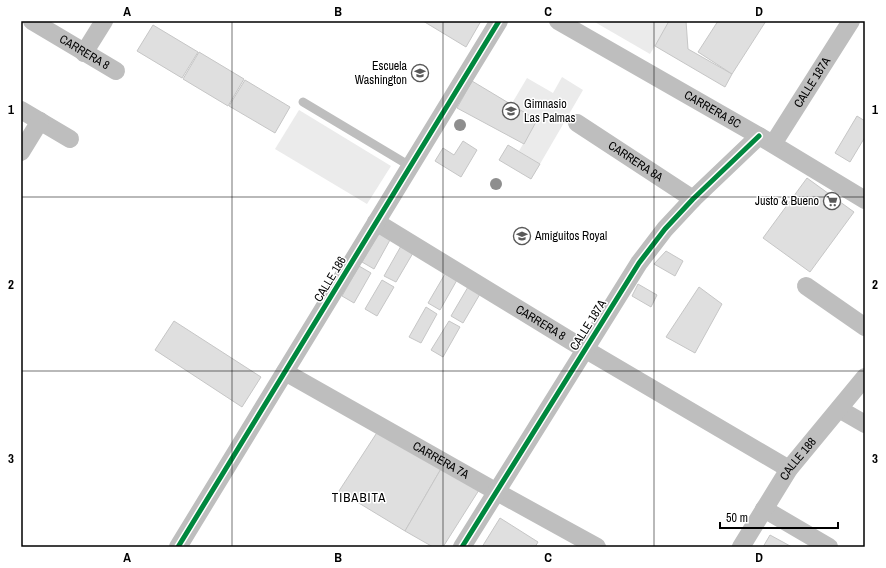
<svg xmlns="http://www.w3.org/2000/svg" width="886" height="568" viewBox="0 0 886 568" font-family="'Archivo Narrow',sans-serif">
  <rect width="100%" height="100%" fill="#fff"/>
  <g fill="#ebebeb">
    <path d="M593,21H670L650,54Z"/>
    <path d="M562,77L583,90L540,164L519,151L537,120L511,105L527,78L553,93Z"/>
    <path d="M299,110L391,166L367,204L275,149Z"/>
  </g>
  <g fill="#dfdfdf" stroke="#c6c6c6">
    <path d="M423,21H481L466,47Z"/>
    <path d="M669,21H686L688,49L732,74L725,87L655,46Z"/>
    <path d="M718,21H766L732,74L698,52Z"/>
    <path d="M153,25L198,52L182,78L137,51Z"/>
    <path d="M199,52L244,79L228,106L183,79Z"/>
    <path d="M245,80L290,107L275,133L229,106Z"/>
    <path d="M472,81L537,120L524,144L457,108Z"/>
    <path d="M857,116L865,121V137L850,162L835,153Z"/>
    <path d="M463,141L477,150L461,177L435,161L443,148L454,155Z"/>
    <path d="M508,145L540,164L531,179L499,160Z"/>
    <path d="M807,178L854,212L810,272L763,238Z"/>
    <path d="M379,233L390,240L374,269L362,262Z"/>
    <path d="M401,246L413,253L396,282L384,276Z"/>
    <path d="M666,251L683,261L675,276L654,264Z"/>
    <path d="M359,266L371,273L354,303L342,296Z"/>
    <path d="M445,274L457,280L440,310L428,303Z"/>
    <path d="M382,280L394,287L377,316L365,309Z"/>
    <path d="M638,284L657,295L651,307L632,296Z"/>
    <path d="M468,287L480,294L463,323L451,316Z"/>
    <path d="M699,287L722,304L695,353L666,337Z"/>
    <path d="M426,307L437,314L421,343L409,337Z"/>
    <path d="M174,321L261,377L242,407L155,350Z"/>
    <path d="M449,321L460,327L443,357L431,350Z"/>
    <path d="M378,431L442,467L405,531L339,491Z"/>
    <path d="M442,467L479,490L443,547H433L405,531Z"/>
    <path d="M500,518L538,542L535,547H482Z"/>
    <path d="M770,535L792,547H763Z"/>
  </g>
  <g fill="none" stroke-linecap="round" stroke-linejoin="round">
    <path stroke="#bebebe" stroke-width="9" d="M303,102L410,166"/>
    <g stroke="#bebebe" stroke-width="18">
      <path id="s1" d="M32,21L116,71"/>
      <path id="s2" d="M558,21L759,136L865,200"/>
      <path d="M84,53L104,21"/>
      <path d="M21,110L70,139"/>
      <path id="s3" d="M577,123L693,199"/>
      <path id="s4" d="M773,144L851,21"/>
      <path d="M21,152L40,121"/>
      <path id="s5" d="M376,222L571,341L789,469"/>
      <path d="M806,286L865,327"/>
      <path id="s6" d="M285,372L497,492L597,547"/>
      <path d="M839,409L865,424"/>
      <path d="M764,509L829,547"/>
      <path d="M178,547L499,21"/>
      <path d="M462,547L639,263L665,229L693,199L759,136"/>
      <path id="s7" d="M741,547L789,469L865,377"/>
    </g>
    <g stroke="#fff" stroke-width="8">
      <g id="cycleway">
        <path d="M178,547L499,21"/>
        <path d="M462,547L639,263L665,229L693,199L759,136"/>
      </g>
    </g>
    <use href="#cycleway" stroke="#00873e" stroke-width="5"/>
  </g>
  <g fill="#8e8e8e">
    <circle cx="460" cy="125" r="6"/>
    <circle cx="496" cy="184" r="6"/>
  </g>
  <path fill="none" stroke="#000" stroke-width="1" stroke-opacity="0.55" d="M232,21V547M443,21V547M654,21V547M21,197H865M21,371H865"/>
  <defs>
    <g id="school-ring" transform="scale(0.9)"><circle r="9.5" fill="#fff" stroke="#595959" stroke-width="1.5"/><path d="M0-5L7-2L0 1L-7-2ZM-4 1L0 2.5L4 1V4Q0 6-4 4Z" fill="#595959"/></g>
    <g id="supermarket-ring" transform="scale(0.9)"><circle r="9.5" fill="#fff" stroke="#595959" stroke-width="1.5"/><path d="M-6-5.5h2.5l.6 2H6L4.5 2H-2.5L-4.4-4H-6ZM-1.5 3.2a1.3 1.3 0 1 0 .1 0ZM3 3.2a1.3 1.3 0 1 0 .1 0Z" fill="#595959"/></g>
  </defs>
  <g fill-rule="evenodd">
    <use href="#school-ring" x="420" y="73"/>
    <use href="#school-ring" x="511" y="111"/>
    <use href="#supermarket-ring" x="832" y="201"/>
    <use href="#school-ring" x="522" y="236"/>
  </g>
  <g text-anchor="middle" stroke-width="3" stroke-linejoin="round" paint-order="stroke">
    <g font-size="12" fill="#000" stroke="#fff">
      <text dy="4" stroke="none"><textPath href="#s1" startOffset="61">CARRERA 8</textPath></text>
      <text dy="4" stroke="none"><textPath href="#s4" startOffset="73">CALLE 187A</textPath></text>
      <text dy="4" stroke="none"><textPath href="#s2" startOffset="178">CARRERA 8C</textPath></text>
      <text dy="4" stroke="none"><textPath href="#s3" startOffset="70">CARRERA 8A</textPath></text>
      <text transform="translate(330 279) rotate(-59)" y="4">CALLE 186</text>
      <text dy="4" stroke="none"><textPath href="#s5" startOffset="193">CARRERA 8</textPath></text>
      <text transform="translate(588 325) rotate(-58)" y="4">CALLE 187A</text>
      <text dy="4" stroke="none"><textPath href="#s7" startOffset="105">CALLE 188</textPath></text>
      <text dy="4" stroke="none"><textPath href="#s6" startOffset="179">CARRERA 7A</textPath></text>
    </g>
    <g font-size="12" fill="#000" stroke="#fff" text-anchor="end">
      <text x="407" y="70">Escuela<tspan x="407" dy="14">Washington</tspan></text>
      <text x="524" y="108" text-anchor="start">Gimnasio<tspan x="524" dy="14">Las Palmas</tspan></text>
      <text x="819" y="205">Justo &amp; Bueno</text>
      <text x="535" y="240" text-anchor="start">Amiguitos Royal</text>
    </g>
    <g font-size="13" letter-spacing="1" fill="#000" stroke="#fff">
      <text x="359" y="502">TIBABITA</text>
    </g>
  </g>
  <rect width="886" height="568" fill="none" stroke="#ffffff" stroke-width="44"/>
  <path d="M720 522v6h118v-6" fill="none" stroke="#000000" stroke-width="2"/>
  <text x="726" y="522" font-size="12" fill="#000000" stroke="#ffffff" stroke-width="3" paint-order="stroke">50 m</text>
  <rect x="22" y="22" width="842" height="524" fill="none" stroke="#000" stroke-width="1.5"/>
  <g font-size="13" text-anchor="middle" font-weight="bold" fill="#000">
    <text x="127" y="16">A</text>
    <text x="338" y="16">B</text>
    <text x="548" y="16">C</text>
    <text x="759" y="16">D</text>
    <text x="11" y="114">1</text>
    <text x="875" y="114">1</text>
    <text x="11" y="289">2</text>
    <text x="875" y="289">2</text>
    <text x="11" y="463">3</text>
    <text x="875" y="463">3</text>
    <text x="127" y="562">A</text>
    <text x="338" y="562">B</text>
    <text x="548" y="562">C</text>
    <text x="759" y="562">D</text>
  </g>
</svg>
